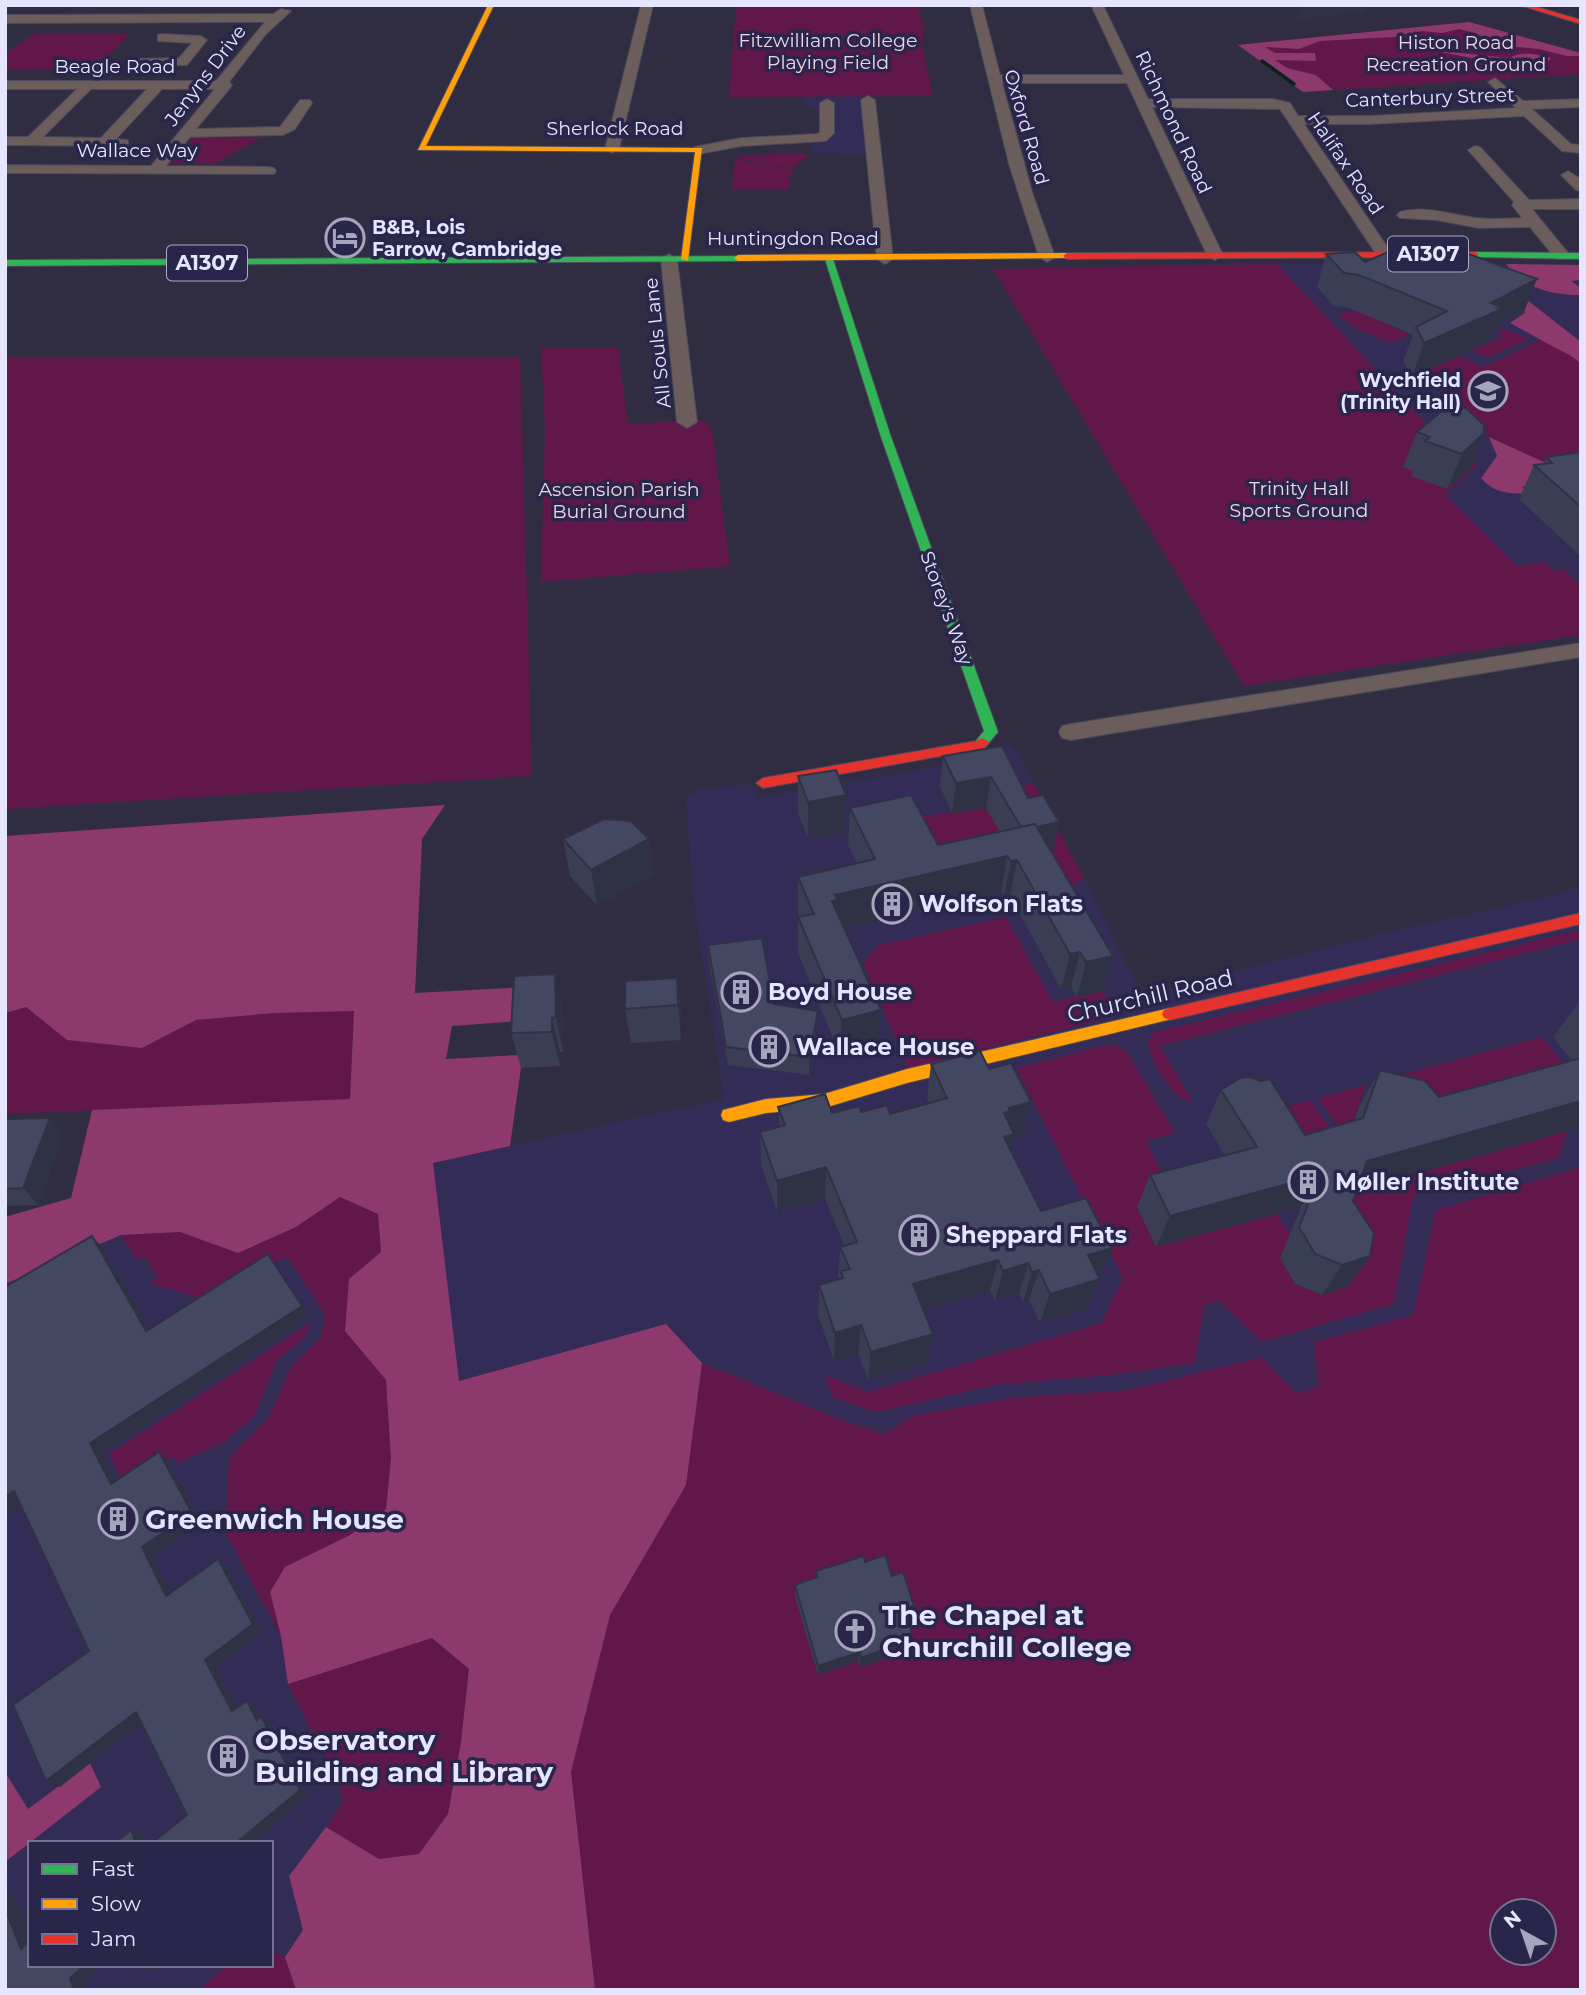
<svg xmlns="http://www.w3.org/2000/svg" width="1586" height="1995" viewBox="0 0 1586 1995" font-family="Montserrat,sans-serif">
  <rect width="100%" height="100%" fill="#302d43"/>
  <g fill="#322c57" fill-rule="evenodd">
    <path d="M864,96L868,154L811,153L819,130L816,107H805V97Z"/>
    <path d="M1278,264L1581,265V586L1564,570L1554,571L1544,562L1517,566L1445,495L1477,464L1442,441Z"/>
    <path d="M1007,744L1016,751L1033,782L1084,878L1142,995L1389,932L1548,897L1581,886V1990H5V1246L434,1162L724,1099L693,898L686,797L700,789L751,784L758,798L986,758ZM30,1843H271V1965H30ZM1502,1911H1544V1953H1502Z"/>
  </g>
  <g fill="#61174a" fill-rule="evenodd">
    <path d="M736,5H918L924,31L921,42L933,96L729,97Z"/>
    <path d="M1469,22L1581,53V74L1303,92L1238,45Z"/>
    <path d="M34,34H130L94,69H5V54Z"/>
    <path d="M262,137L214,164H171L193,138Z"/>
    <path d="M770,154H808V155L793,169L732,157Z"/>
    <path d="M735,159L793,170L789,179L790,189H732Z"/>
    <path d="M1277,264L1442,441H1454L1477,465L1445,495L1517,566L1544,562L1554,571L1564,569L1581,586V635L1244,686L993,269Z"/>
    <path d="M1354,311L1359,312L1410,334L1391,343L1356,329L1337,314Z"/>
    <path d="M1503,328L1529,339L1488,358L1471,351L1504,335L1497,332Z"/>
    <path d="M1540,340L1561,348L1581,364V457L1547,464L1489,437L1422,373L1459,356L1483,367Z"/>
    <path d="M618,347L628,424L704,420L712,431L730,566L541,582L545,431L541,348Z"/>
    <path d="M520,357L532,776L5,809V358Z"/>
    <path d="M1033,782L1084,878L1061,892L1040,855L1052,852L1035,823L990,833L996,845L935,860L915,817L1003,805L1005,794Z"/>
    <path d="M1006,917L1053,1002L1103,991L1114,1010L1105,1019L908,1068L863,963L878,945Z"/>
    <path d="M1581,930V942L1578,940L1160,1046L1193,1102C1169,1098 1150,1062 1148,1040L1154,1032Z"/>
    <path d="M26,1007L67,1040L142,1048L196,1020L275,1013L354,1010L350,1099L5,1114V1013Z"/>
    <path d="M1542,1037L1574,1077L1410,1122L1384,1079Z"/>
    <path d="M1116,1045L1127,1052L1175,1133L1146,1141L1174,1195L1277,1213L1290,1235L1347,1193L1567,1131L1558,1158L1413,1196L1394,1304L1261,1342L1219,1301L1204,1305L1195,1363L1110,1375L995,1385L876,1412L833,1398L825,1375L868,1392L1101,1323L1123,1278L1016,1068L1102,1046Z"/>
    <path d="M1366,1085L1347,1140L1318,1098Z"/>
    <path d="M1311,1100L1339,1142L1292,1155L1265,1112Z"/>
    <path d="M1581,1167V1990H595L571,1772L610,1615L686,1485L702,1363L841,1420L884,1434L912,1416L1010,1398L1129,1390L1261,1357L1296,1393L1319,1386L1314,1342L1413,1315L1436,1210ZM1502,1911H1544V1953H1502Z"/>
    <path d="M340,1197L378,1214L381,1252L349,1279L345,1331L386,1380L391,1458L386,1509L350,1535L285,1567L270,1592L281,1636L226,1534L229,1458L269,1416L292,1365L321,1337L325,1315L288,1258L280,1260L211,1301L149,1283L158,1277L144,1256L137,1260L121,1235L180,1232L238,1253L296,1227Z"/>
    <path d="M311,1322L305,1337L277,1360L254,1417L223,1442L178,1463L173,1456L126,1487L109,1454Z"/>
    <path d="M431,1638L469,1669L461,1742L448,1814L419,1854L379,1859L326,1827L343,1801L340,1787L288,1684Z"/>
    <path d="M271,1951L285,1957L296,1990H200L227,1965H271Z"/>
  </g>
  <g fill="#8d396e">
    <path d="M1469,22L1581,53V56H1567L1539,49L1498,45L1475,33L1459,29L1442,33L1422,31L1394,37L1320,41L1299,49L1265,47L1275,53H1315L1316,61L1275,60L1287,68L1316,75L1333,90L1303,92L1238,45Z"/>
    <path d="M1430,50L1509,58C1523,51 1536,54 1551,58L1545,64L1535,67L1509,60L1472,58Z"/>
    <path d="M1481,264L1581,342V364C1569,352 1555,349 1541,340C1531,334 1521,329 1510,323L1526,312L1475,292Z"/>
    <path d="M1506,264L1581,265V280L1571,281L1581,288V295C1553,295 1524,289 1506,264Z"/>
    <path d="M1489,437L1581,479L1522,487L1529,494C1508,493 1495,494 1481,478L1497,456Z"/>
    <path d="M445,805L422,839L415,993L547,986L521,1021L452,1026L446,1059L519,1055L521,1068L510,1146L433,1163L459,1381L666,1324L702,1363L686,1485L610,1615L571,1772L595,1990H296L285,1957L303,1930L289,1876L326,1827L379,1859L419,1854L448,1814L461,1742L469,1669L432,1638L288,1684L281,1636L270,1592L285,1567L350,1535L386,1509L391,1458L386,1380L345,1331L349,1279L381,1252L378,1214L340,1197L296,1227L238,1253L180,1232L121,1235L5,1284V1217L71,1198L92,1110L350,1099L354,1011L275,1013L196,1020L142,1048L67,1040L26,1007L5,1013V836Z"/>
    <path d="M90,1763L101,1787L5,1862V1772L28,1809Z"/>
  </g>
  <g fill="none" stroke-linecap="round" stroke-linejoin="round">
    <path stroke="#0f201c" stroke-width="3.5" d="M1262,61L1294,84"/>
    <g stroke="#4b485b" stroke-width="2">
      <g id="street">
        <path d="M641,5H653L619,149L612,153L605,149Z"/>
        <path d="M970,5H982L1000,75H1124L1091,5H1103L1148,99H1273L1290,103L1298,116H1370L1516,108L1488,82L1495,78L1523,101L1581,99V107L1532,109L1571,144L1581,145V153L1562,151L1524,116L1370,124H1304L1392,254L1384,259L1378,257L1280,109L1152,107L1223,255L1215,260L1207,255L1127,83H1002L1033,195L1055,257L1047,262L1039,257L1009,164Z"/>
        <path d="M281,9L291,11L266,34L229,82L232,85L230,88L196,129L280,127L300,100H310L312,103L295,129L283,135L190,137L166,166L269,167L274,168L276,171L274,174L5,173V165L151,166L215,89H162L116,139L128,140V146L5,145V137H28L77,89H5V81H216L265,22L5,23V15L273,14ZM91,89H147L101,138L43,137Z"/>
        <path d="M162,34L201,36L207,40L187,65L128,66L126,63L132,59L179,58L192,43L158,41V35Z"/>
        <path d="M868,96L875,100L893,259L885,264L877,259L861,100Z"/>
        <path d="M827,99L834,103V133L826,141L741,146L699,154L692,150L694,147L741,138L817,134L820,132V103Z"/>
        <path d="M1475,146L1480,147L1529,200L1581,199V209H1532L1568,253L1570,256L1568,259H1556L1530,227L1479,228L1436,220L1400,218L1397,215L1400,212C1426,205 1452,215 1477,218C1492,220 1508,218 1522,218L1512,205L1514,202L1468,150Z"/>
        <path d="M1568,171L1581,179V191L1576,190L1561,175Z"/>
        <path d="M669,254L677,259L697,422L687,428L677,422L661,259Z"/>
        <path d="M1581,643V657L1071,740L1062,738L1059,732L1062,726L1071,724Z"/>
      </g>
    </g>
    <g stroke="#4b485b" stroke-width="2">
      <g id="fast">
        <path d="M1475,252L1581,253V259L1472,257V253Z"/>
        <path d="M741,256L742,258L738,261L5,266V260Z"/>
        <path d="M829,256L833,259L890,434L998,732L987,745H977L975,742L984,731L880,434L825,259Z"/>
      </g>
    </g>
    <g stroke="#4b485b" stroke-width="2">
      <g id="slow">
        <path d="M488,5H494L426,146L702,148L688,261L681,259L695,152L418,150Z"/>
        <path d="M1067,253L1070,254V258L738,261L734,258L738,255Z"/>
        <path d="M1170,1008L1176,1010L1178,1014L1176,1018L907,1083L824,1108L766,1113L729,1122L723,1120L721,1115L723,1110L766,1099L824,1094L907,1069Z"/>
      </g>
    </g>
    <g stroke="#4b485b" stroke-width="2">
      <g id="jam">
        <path d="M1519,5H1530L1581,20V24Z"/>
        <path d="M1475,252L1478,253V257L1067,259L1063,256L1067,253Z"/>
        <path d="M982,738L989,742L985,748L980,749L763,788L756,783L763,778L976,741Z"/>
        <path d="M1581,913V924L1170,1020L1164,1018L1162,1014L1164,1010L1170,1008Z"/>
      </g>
    </g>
    <use href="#street" fill="#6a5d5c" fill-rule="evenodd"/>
    <use href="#fast" fill="#30b455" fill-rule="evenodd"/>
    <use href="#slow" fill="#ff9f0a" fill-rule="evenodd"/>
    <use href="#jam" fill="#e5322d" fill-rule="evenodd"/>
  </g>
  <g fill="#3a3d53">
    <path d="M1326,254L1365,262L1524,312L1494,327L1488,343L1412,377L1403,361L1413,335L1349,308L1334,306L1317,287Z"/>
    <path d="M1417,432L1484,433L1470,469L1447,489L1411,476L1413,471L1403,467Z"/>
    <path d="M1581,452V557L1519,499L1534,465L1543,464L1546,457Z"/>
    <path d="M1002,746L1028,798L1059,822L1053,852L1052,853L1113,956L1103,991L1077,997L1071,987L1061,989L1010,896L1004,897L1001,892L844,928L878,1045L840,1055L798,953V917H800L798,913V877L857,864L848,845L850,808L938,845L1000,832L986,808L952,813L940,787L943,756Z"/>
    <path d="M798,776L845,832L808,838L798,813Z"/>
    <path d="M563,839H649L653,875L597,905L570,876Z"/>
    <path d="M708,945L774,1004L817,1029L809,1075L728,1065L709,963Z"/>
    <path d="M555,974L562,1009L563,1052H560V1066L521,1068L511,1033Z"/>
    <path d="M677,978L681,1013V1040L631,1043L625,1009Z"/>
    <path d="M1579,1002H1581V1127L1357,1190L1353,1201L1370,1256L1348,1286L1322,1295L1295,1284L1280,1258L1301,1207L1156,1247L1137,1207L1150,1175L1225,1156L1206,1124L1221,1090L1305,1135L1354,1121L1360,1104L1380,1070L1439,1097L1572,1061L1553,1037Z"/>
    <path d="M931,1064L1023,1135L1013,1138L1010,1149L1041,1211L1112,1248L1088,1308L1040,1323L1029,1300L1023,1302L1019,1294L995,1301L990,1291L923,1310L933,1334L928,1362L868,1380L858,1354L834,1361L818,1315L819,1285L839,1279L838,1277L840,1247L844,1245L825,1199L777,1212L761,1165L760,1132L779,1127L778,1107L832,1113L861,1112L890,1114L929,1103L927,1098Z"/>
    <path d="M5,1119L63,1135L38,1205L5,1206Z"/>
    <path d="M865,1562L892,1576L914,1606L912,1616L907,1618L909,1643L893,1649L891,1656L860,1667L858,1661L818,1675L795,1596V1585L816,1578V1571Z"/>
  </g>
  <g fill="#2f3244">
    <path d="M1301,5H1366L1364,12L1298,19Z"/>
    <path d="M1537,279L1524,312L1494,327L1488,343L1412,377L1424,343L1491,303Z"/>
    <path d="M1484,433L1470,469L1447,489L1462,454Z"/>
    <path d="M991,777L986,808L952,813L956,783Z"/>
    <path d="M846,795L845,832L808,838V802Z"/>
    <path d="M1059,822L1053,852L1017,860L1010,896L1004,897L1011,861L1022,829Z"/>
    <path d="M649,839L653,875L597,905L591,870Z"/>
    <path d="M1007,856L1001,892L836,930L832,901L835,895Z"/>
    <path d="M1080,952L1071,987L1061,989L1070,954Z"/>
    <path d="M1113,956L1103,991L1077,997L1086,962Z"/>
    <path d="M555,974L562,1009L563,1052L556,1017Z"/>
    <path d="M677,978L681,1013V1040L678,1005Z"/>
    <path d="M881,1010L878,1045L840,1055L842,1020Z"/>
    <path d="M818,1011L817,1029L809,1075V1057Z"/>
    <path d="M552,1018L560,1052V1066L552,1032Z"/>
    <path d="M1581,1101V1127L1347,1193L1367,1161Z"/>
    <path d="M1031,1102L1023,1135L1013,1138L1006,1167L996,1169L1004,1113L1009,1108Z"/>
    <path d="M50,1118L63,1135L38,1205L23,1188Z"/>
    <path d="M826,1167L825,1199L777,1212V1181Z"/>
    <path d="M1320,1175L1301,1207L1156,1247L1170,1216Z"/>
    <path d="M92,1236L103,1248L157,1342L146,1331Z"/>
    <path d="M1112,1248L1100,1278L1088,1255Z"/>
    <path d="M1370,1256L1348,1286L1322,1295L1342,1265Z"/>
    <path d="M998,1260L990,1291L908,1314L913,1284Z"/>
    <path d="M1028,1263L1019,1294L995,1301L1003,1271Z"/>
    <path d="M1039,1270L1029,1300L1023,1302L1032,1272Z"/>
    <path d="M1100,1279L1088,1308L1040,1323L1050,1294Z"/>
    <path d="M302,1306L310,1317L102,1454L123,1494L111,1484L90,1443Z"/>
    <path d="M861,1325L858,1354L834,1361L835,1333Z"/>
    <path d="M933,1334L928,1362L868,1380L871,1352Z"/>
    <path d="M159,1452L170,1463L202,1522L153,1556L177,1604L166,1596L142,1547Z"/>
    <path d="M14,1491L28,1500L5,1515V1497Z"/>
    <path d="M218,1559L228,1568L262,1632L216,1667L243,1718L232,1711L205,1660Z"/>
    <path d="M914,1606L912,1616L901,1620L904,1609Z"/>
    <path d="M912,1633L909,1643L893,1649L891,1656L860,1667L861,1658L891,1640Z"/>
    <path d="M860,1652L858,1661L818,1675V1666Z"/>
    <path d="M247,1701L257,1708L262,1717L271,1723L309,1795L252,1843H236L257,1720Z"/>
    <path d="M136,1712L148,1718L60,1787L46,1781Z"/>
    <path d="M131,1830L144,1835L148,1843H136Z"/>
    <path d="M5,1893L15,1895L30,1934V1950L21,1949L5,1909Z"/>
    <path d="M85,1965H102L85,1980L88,1990H74L70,1978Z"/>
    <path d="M143,1965H159L152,1971L138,1969Z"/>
  </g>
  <g fill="#434761" stroke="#2f3244" stroke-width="2">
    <path d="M1418,239L1428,243L1433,241L1537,279L1491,303L1501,307L1498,308L1502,309L1424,343L1416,327L1447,311L1359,275L1344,273L1326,254L1355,252L1365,262Z"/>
    <path d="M1466,408L1484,425V433L1462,454L1425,441L1430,437L1417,432L1444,409Z"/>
    <path d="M1581,452V507L1534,465L1552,463L1546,457Z"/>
    <path d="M1002,746L1028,798L1043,795L1059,822L1036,827L1035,824L1021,827L991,777L956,783L943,756Z"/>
    <path d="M836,770L846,795L808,802L798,776Z"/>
    <path d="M911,795L938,845L1035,824L1113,956L1086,962L1080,952L1070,954L1017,860L1011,861L1007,856L835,895L838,900L832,901L881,1010L842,1020L798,917L814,914L798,877L875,859L850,808Z"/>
    <path d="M604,819L631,821L649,839L591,870L563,839Z"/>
    <path d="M762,938L774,1004L818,1011L809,1057L726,1047L708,945Z"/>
    <path d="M555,974L556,1017L552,1018V1032L511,1033L514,976Z"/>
    <path d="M677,978L678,1005L625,1009V981Z"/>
    <path d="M980,1051L989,1069L1011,1063L1031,1102L1009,1108L1010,1111L1004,1113L1014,1134L1004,1137L1041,1211L1086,1198L1112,1248L1088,1255L1100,1279L1050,1294L1039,1270L1032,1272L1028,1263L1003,1271L998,1260L913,1284L933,1334L871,1352L861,1325L835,1333L819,1285L843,1278L841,1271L850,1269L840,1247L857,1242L826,1167L777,1181L760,1132L785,1125L778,1107L825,1094L832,1113L859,1106L861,1112L887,1105L890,1114L947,1098L931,1064Z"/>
    <path d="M1581,1058V1101L1367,1161L1353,1201L1374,1233L1370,1256L1342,1265L1315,1254L1299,1227L1320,1175L1170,1216L1150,1175L1257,1147L1221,1090L1240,1078L1250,1077L1261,1081L1270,1079L1305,1135L1363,1118L1380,1070L1425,1081L1439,1097Z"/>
    <path d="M50,1118L23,1188L5,1189V1119Z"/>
    <path d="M92,1236L146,1331L268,1254L302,1306L90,1443L111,1484L159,1452L192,1513L142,1547L166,1596L218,1559L253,1624L205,1660L232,1711L247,1701L257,1720L261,1716L300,1790L236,1843H152L187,1815L136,1712L46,1781L13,1705L89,1651L14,1491L5,1497V1287Z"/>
    <path d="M885,1555L892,1576L903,1572L914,1606L904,1609L912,1633L891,1640L893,1646L861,1658L860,1652L818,1666L795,1585L818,1577L816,1571L864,1556L865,1562Z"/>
    <path d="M131,1830L136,1843H115Z"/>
    <path d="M5,1909L21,1949L30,1941V1965H85L70,1978L74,1990H5Z"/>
  </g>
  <defs>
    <g id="hotel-ring" transform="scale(2.0125)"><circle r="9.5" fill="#29254b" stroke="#a6a5bd" stroke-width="1.5"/><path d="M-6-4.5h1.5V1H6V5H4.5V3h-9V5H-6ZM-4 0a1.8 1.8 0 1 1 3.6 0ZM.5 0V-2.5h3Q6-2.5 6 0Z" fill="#a6a5bd"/></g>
    <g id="university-ring" transform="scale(2.0125)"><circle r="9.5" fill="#29254b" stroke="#a6a5bd" stroke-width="1.5"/><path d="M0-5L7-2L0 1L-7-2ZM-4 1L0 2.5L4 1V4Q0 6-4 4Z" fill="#a6a5bd"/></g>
    <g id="building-ring" transform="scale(2.0125)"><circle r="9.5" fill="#29254b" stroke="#a6a5bd" stroke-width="1.5"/><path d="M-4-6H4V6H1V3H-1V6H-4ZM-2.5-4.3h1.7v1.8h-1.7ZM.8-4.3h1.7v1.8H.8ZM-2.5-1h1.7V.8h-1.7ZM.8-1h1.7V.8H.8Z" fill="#a6a5bd"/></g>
    <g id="church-ring" transform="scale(2.0125)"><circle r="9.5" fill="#29254b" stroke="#a6a5bd" stroke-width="1.5"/><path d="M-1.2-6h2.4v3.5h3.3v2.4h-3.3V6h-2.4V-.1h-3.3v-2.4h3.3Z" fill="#a6a5bd"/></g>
  </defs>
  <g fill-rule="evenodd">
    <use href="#hotel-ring" x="345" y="238"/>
    <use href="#university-ring" x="1488" y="391"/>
    <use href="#building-ring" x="892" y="904"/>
    <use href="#building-ring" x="741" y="992"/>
    <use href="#building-ring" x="769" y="1047"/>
    <use href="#building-ring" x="1308" y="1182"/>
    <use href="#building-ring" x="919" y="1235"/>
    <use href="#building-ring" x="118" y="1519"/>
    <use href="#church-ring" x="855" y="1631"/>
    <use href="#building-ring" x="228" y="1756"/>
  </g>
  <g text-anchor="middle" stroke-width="7" stroke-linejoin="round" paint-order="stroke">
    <g font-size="19" fill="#f0d4e2" stroke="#29254b">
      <text x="828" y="47">Fitzwilliam College<tspan x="828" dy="22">Playing Field</tspan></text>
      <text x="1456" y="49">Histon Road<tspan x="1456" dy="22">Recreation Ground</tspan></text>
      <text x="1299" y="495">Trinity Hall<tspan x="1299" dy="22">Sports Ground</tspan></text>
      <text x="619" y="496">Ascension Parish<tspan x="619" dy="22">Burial Ground</tspan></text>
    </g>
    <g font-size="19" fill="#e5e5fe" stroke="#29254b">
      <text x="115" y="73">Beagle Road</text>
      <text transform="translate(205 75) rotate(-53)" y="7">Jenyns Drive</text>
      <text transform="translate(1430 97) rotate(-2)" y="7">Canterbury Street</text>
      <text transform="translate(1174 122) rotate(65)" y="7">Richmond Road</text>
      <text transform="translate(1027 127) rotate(74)" y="7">Oxford Road</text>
      <text x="615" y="135">Sherlock Road</text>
      <text x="137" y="157">Wallace Way</text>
      <text transform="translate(1346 163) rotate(56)" y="7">Halifax Road</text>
      <text x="793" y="245">Huntingdon Road</text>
      <text transform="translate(657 343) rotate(-96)" y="7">All Souls Lane</text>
      <text transform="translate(947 608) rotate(70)" y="7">Storey's Way</text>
    </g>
    <g font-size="19" font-weight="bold" fill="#e5e5fe" stroke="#29254b" text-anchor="start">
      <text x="372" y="234">B&amp;B, Lois<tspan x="372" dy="22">Farrow, Cambridge</tspan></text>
      <text x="1461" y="387" text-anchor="end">Wychfield<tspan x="1461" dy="22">(Trinity Hall)</tspan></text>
    </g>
    <g fill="#29254b" stroke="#adabc8" stroke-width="2">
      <rect x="1388" y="236.5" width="80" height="35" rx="5"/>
      <rect x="167" y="245.5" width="80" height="35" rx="5"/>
    </g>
    <g font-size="21" font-weight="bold" fill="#e5e5fe">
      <text x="1428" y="261">A1307</text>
      <text x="207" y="270">A1307</text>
    </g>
    <g font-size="23" font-weight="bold" fill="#e5e5fe" stroke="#29254b" text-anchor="start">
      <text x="919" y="912">Wolfson Flats</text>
      <text x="768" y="1000">Boyd House</text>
      <text x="796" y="1055">Wallace House</text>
      <text x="1335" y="1190">Møller Institute</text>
      <text x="946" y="1243">Sheppard Flats</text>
    </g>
    <g font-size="23" fill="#e5e5fe" stroke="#29254b">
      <text transform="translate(1150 996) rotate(-13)" y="8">Churchill Road</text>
    </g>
    <g font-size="28" font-weight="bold" fill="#e5e5fe" stroke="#29254b" text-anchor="start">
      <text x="145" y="1529">Greenwich House</text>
      <text x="882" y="1625">The Chapel at<tspan x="882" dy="32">Churchill College</tspan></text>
      <text x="255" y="1750">Observatory<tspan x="255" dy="32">Building and Library</tspan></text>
    </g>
  </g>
  <rect width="1586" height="1995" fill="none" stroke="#e5e5fe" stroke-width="14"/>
  <rect x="28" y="1841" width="245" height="126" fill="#29254b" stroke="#747293" stroke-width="2"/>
  <rect x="42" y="1864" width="35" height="10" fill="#30b455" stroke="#747293" stroke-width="2"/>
  <text x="91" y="1876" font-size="21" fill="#e5e5fe">Fast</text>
  <rect x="42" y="1899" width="35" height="10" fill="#ff9f0a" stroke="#747293" stroke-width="2"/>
  <text x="91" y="1911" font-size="21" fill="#e5e5fe">Slow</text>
  <rect x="42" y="1934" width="35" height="10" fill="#e5322d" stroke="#747293" stroke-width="2"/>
  <text x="91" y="1946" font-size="21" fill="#e5e5fe">Jam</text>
  <g transform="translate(1523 1932) rotate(320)"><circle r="33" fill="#29254b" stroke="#747293" stroke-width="2"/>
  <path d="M0-5L12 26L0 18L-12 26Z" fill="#a6a5bd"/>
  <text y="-10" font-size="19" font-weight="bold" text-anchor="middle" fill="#e5e5fe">N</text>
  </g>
</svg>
